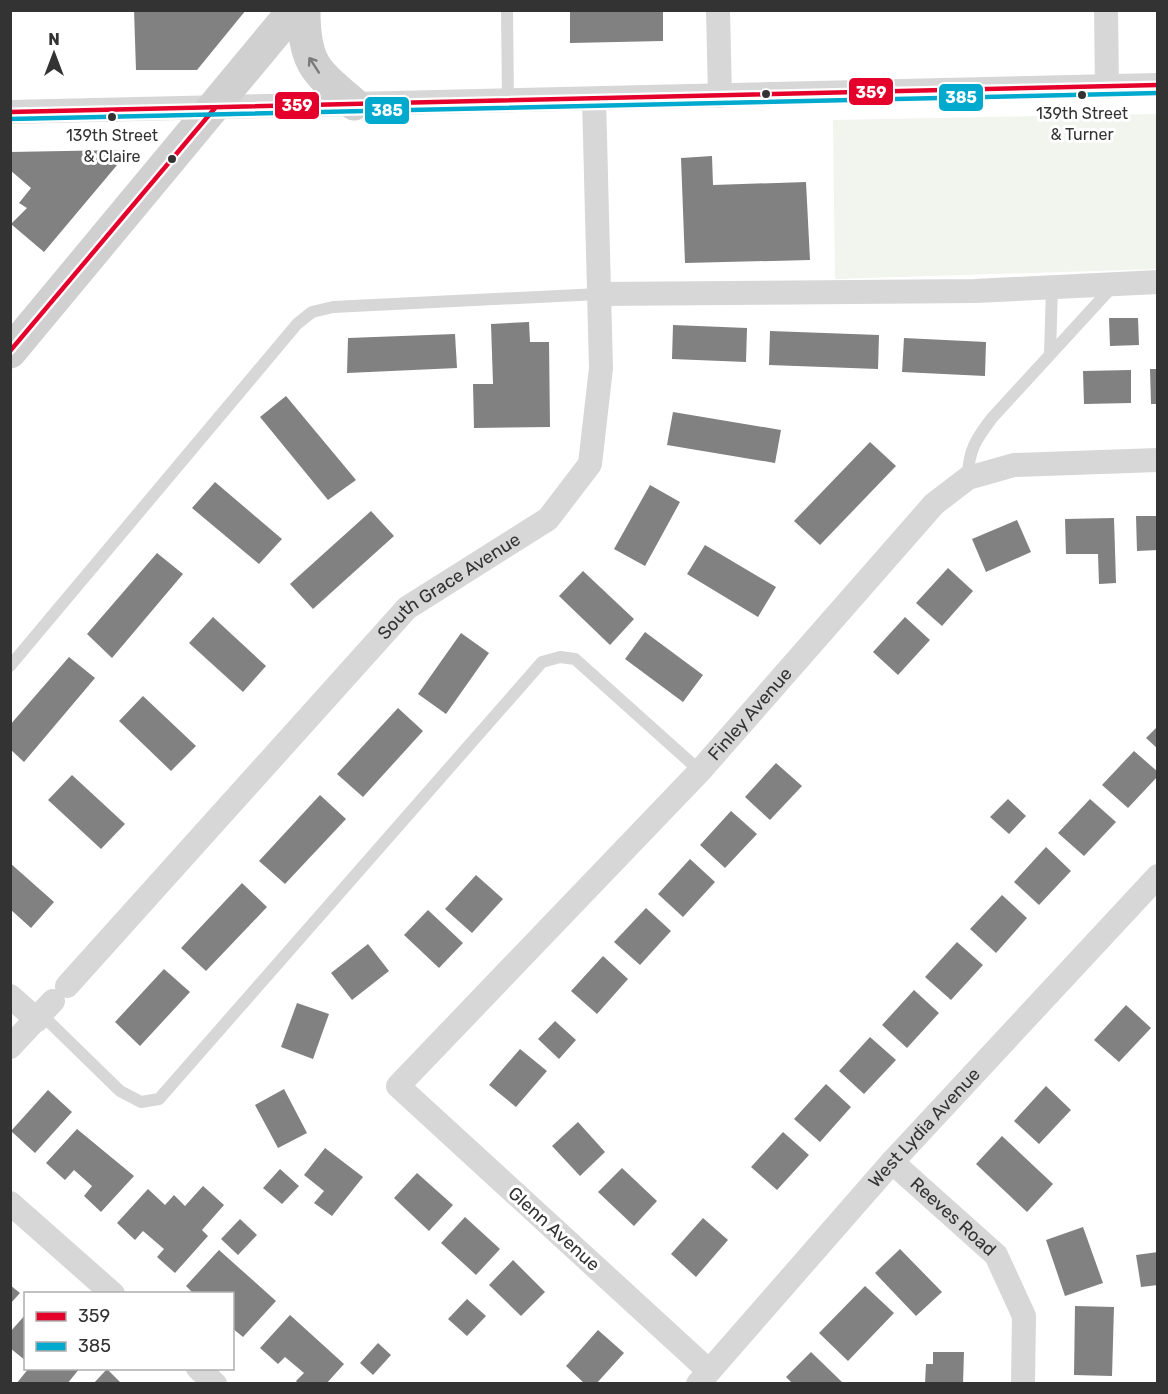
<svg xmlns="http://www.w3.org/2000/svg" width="1168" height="1394" viewBox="0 0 1168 1394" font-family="Rubik,sans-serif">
  <rect width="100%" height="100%" fill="#fff"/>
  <path fill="#f1f5ed" d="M1157,114V269L835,279L833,120Z"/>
  <g fill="#818181">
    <path d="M134,10H246L197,70H136Z"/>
    <path d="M570,10H663V41L570,43Z"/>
    <path d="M119,150L123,158L44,252L11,224L27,208L19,203L31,188L10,170V152Z"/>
    <path d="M712,156L713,185L806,182L810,260L685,263L681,158Z"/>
    <path d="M1109,318H1138L1139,345L1110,346Z"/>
    <path d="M529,322L530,342H549L550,427L474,428L473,384H493L491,324Z"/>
    <path d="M673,325L747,328L746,362L672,359Z"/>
    <path d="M770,331L879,335L878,369L769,365Z"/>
    <path d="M455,334L457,368L347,373L348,338Z"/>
    <path d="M904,338L986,342L985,376L902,372Z"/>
    <path d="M1150,369H1158V404H1151Z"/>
    <path d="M1131,370V403L1084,404L1083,371Z"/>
    <path d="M286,396L356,480L328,500L260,417Z"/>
    <path d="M673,412L781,430L775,463L667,445Z"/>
    <path d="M870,442L896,466L820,545L794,521Z"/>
    <path d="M215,482L282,539L259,564L192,508Z"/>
    <path d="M650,485L680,502L645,566L614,549Z"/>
    <path d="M371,511L394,536L313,609L290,584Z"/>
    <path d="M1136,516H1158V550L1137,551Z"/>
    <path d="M1114,518L1116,583L1099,584L1098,554H1066L1065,519Z"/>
    <path d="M1017,520L1031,552L986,572L972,539Z"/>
    <path d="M705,545L776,587L758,617L687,574Z"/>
    <path d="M157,553L183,574L112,658L87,634Z"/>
    <path d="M948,568L973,591L942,626L916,603Z"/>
    <path d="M583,571L634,619L610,645L559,596Z"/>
    <path d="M213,617L266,666L243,692L189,643Z"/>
    <path d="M905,617L930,640L898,675L873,652Z"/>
    <path d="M645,632L703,675L683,702L625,659Z"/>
    <path d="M461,633L489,653L446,714L418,694Z"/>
    <path d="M69,657L95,678L24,762L10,749V725Z"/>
    <path d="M143,696L196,746L171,771L119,721Z"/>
    <path d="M398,708L423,731L363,797L337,774Z"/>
    <path d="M1158,726V749L1146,738Z"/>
    <path d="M1134,751L1158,772V776L1128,808L1102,785Z"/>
    <path d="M776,763L802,786L770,820L745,797Z"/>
    <path d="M72,775L125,824L101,849L48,800Z"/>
    <path d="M320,795L346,819L285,884L259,861Z"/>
    <path d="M1008,799L1026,816L1009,834L990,817Z"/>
    <path d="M1090,799L1116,822L1084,856L1058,833Z"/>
    <path d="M731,811L757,834L725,868L700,845Z"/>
    <path d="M1046,847L1071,871L1039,905L1014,882Z"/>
    <path d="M690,859L715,882L683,917L658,894Z"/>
    <path d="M10,863L54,902L31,928L10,909Z"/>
    <path d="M476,875L503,899L472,933L445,909Z"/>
    <path d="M242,883L267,907L206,971L181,948Z"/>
    <path d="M1002,895L1027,918L996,953L970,929Z"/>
    <path d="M646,908L671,931L640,965L614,942Z"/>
    <path d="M428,910L463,943L439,968L404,935Z"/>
    <path d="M957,942L983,965L951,1000L925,977Z"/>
    <path d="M368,944L389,971L352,1000L331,973Z"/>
    <path d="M603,956L628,979L597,1014L571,991Z"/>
    <path d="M164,969L190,992L140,1046L115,1022Z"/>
    <path d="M914,990L939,1013L907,1048L882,1025Z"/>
    <path d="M297,1003L329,1014L313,1059L281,1047Z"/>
    <path d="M1126,1005L1151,1028L1119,1062L1094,1040Z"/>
    <path d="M555,1021L576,1040L559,1059L538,1039Z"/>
    <path d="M870,1037L896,1060L864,1094L839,1071Z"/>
    <path d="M520,1049L547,1071L516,1107L489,1085Z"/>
    <path d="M826,1084L851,1107L820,1142L794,1119Z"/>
    <path d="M1046,1086L1071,1110L1039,1144L1014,1121Z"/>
    <path d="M284,1089L307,1133L278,1148L255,1105Z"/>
    <path d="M48,1090L72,1112L35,1153L11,1131Z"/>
    <path d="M578,1122L605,1152L580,1176L552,1146Z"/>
    <path d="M77,1129L134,1176L101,1212L84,1196L92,1186L74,1170L65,1180L46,1163Z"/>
    <path d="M783,1132L809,1155L777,1190L751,1167Z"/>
    <path d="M1002,1136L1053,1184L1027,1212L976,1164Z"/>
    <path d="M325,1148L363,1177L332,1216L314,1203L324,1191L304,1175Z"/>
    <path d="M622,1168L657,1201L634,1226L598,1192Z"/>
    <path d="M280,1169L299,1186L282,1204L263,1188Z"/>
    <path d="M417,1173L453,1205L429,1231L394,1198Z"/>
    <path d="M203,1186L224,1205L202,1230L208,1236L175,1273L157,1257L164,1249L143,1231L135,1240L117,1223L148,1189L165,1205L174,1195L185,1206Z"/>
    <path d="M465,1217L500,1249L476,1275L441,1243Z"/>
    <path d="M703,1218L728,1240L696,1277L671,1254Z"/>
    <path d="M240,1219L257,1235L238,1255L221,1239Z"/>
    <path d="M1083,1227L1103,1283L1065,1296L1046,1240Z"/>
    <path d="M900,1249L942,1292L916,1316L875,1273Z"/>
    <path d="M219,1250L276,1301L243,1337L232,1328V1294H194L186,1286Z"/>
    <path d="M1158,1252V1285L1141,1287L1136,1255Z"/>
    <path d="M513,1260L545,1292L521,1316L489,1285Z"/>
    <path d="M10,1285L20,1293L10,1304Z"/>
    <path d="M865,1286L894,1313L848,1361L819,1333Z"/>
    <path d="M467,1299L486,1316L467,1336L448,1319Z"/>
    <path d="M1075,1306L1114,1307L1112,1376L1074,1375Z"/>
    <path d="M26,1314V1361L10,1348V1332Z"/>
    <path d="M290,1315L344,1364L326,1384H299L296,1381L304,1373L285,1357L278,1364L260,1348Z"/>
    <path d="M598,1330L624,1353L596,1384H585L566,1366Z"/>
    <path d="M378,1343L391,1355L373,1375L360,1363Z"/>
    <path d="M811,1352L844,1384H793L786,1377Z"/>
    <path d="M933,1352H964L963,1384H925L926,1364H933Z"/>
    <path d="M29,1368H80L67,1384H16Z"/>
    <path d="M107,1369L122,1384H93Z"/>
  </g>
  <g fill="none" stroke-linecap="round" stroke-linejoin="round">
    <g stroke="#d7d7d7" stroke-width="12">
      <path d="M507,10L508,101"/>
      <path d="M1050,354L1052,287"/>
      <path d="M968,478C968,451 976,439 992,418L1114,285"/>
      <path d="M10,666L297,324L312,312L333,307L599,294"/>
      <path d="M41,1014L120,1091L141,1102L159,1099L542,662L560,657L575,659L700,771"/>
    </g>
    <g stroke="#d7d7d7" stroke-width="24">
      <path d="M718,10L720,96"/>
      <path d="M1106,10L1107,87"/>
      <path d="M10,112L1158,85"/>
      <path d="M599,294L975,291L1158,282"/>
      <path id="s1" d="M67,986L407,608L548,519L590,464L601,368L594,99"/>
      <path d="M10,996L37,1020"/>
      <path d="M10,1047L53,1001"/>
      <path id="s2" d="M892,1162L996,1255L1024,1316L1023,1384"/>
      <path d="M10,1203L113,1294"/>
      <path d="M198,1368L215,1384"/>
      <path id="s3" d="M709,1371L398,1086L700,771L934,504L968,478L1014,465L1158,460"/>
      <path id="s4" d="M698,1384L892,1162L1158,876"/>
    </g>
    <g stroke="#d0d0d0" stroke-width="33">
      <path d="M304,10C304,64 315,71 354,104"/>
      <path d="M10,352L294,10"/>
    </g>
    <g stroke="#fff" stroke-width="9">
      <g id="bus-1">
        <path d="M10,112L1158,85"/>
        <path d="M10,351L215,108"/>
      </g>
    </g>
    <g stroke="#fff" stroke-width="9">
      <path id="bus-2" d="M10,119L1158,93"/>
    </g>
    <use href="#bus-1" stroke="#e4002b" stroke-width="4.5"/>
    <use href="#bus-2" stroke="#00a9ce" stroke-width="4.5"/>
  </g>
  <defs><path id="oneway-shaft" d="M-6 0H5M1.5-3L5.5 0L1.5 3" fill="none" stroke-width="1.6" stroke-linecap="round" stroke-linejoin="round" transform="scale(1.5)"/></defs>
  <use stroke="#7a7a7a" href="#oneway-shaft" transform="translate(314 65) rotate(-123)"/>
  <g fill="#333" stroke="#fff" stroke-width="2">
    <circle cx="766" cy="94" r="5"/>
    <circle cx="1082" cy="95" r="5"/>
    <circle cx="112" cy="117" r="5"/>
    <circle cx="172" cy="159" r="5"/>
  </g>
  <g text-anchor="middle" stroke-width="6" stroke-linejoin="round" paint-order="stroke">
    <g font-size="16" fill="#333" stroke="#fff">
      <text x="1082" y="119">139th Street<tspan x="1082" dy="21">&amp; Turner</tspan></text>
      <text x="112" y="141">139th Street<tspan x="112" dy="21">&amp; Claire</tspan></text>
    </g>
    <g font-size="18" fill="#333" stroke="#fff">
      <text dy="6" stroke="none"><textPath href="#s1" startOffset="555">South Grace Avenue</textPath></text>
      <text dy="6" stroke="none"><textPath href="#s3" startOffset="934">Finley Avenue</textPath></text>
      <text dy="6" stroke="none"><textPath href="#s4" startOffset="342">West Lydia Avenue</textPath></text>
      <text dy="6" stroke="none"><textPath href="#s2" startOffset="82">Reeves Road</textPath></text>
      <text transform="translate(554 1229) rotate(42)" y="6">Glenn Avenue</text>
    </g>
  </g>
  <g stroke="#fff" stroke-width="2">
    <rect x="848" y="77" width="46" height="29" rx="6" fill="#e4002b"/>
    <rect x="938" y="83" width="46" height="29" rx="6" fill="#00a9ce"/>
    <rect x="274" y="91" width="46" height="29" rx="6" fill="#e4002b"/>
    <rect x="364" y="96" width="46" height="29" rx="6" fill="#00a9ce"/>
  </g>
  <g font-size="16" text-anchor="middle" font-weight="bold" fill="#fff">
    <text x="871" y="98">359</text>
    <text x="961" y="103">385</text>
    <text x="297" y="111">359</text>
    <text x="387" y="116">385</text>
  </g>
  <rect width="1168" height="1394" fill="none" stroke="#333333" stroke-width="24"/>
  <rect x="24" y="1292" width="210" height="78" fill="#ffffff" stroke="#adadad" stroke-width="1.5"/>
  <rect x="36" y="1312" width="30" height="9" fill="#e4002b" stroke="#adadad" stroke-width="1.5"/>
  <text x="78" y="1322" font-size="18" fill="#333333">359</text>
  <rect x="36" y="1342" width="30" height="9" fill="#00a9ce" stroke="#adadad" stroke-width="1.5"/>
  <text x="78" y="1352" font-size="18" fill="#333333">385</text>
  <g transform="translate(54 54)" stroke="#ffffff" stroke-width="4.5" paint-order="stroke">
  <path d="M0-4.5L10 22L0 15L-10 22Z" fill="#333333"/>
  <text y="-9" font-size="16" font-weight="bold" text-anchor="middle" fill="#333333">N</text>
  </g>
</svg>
